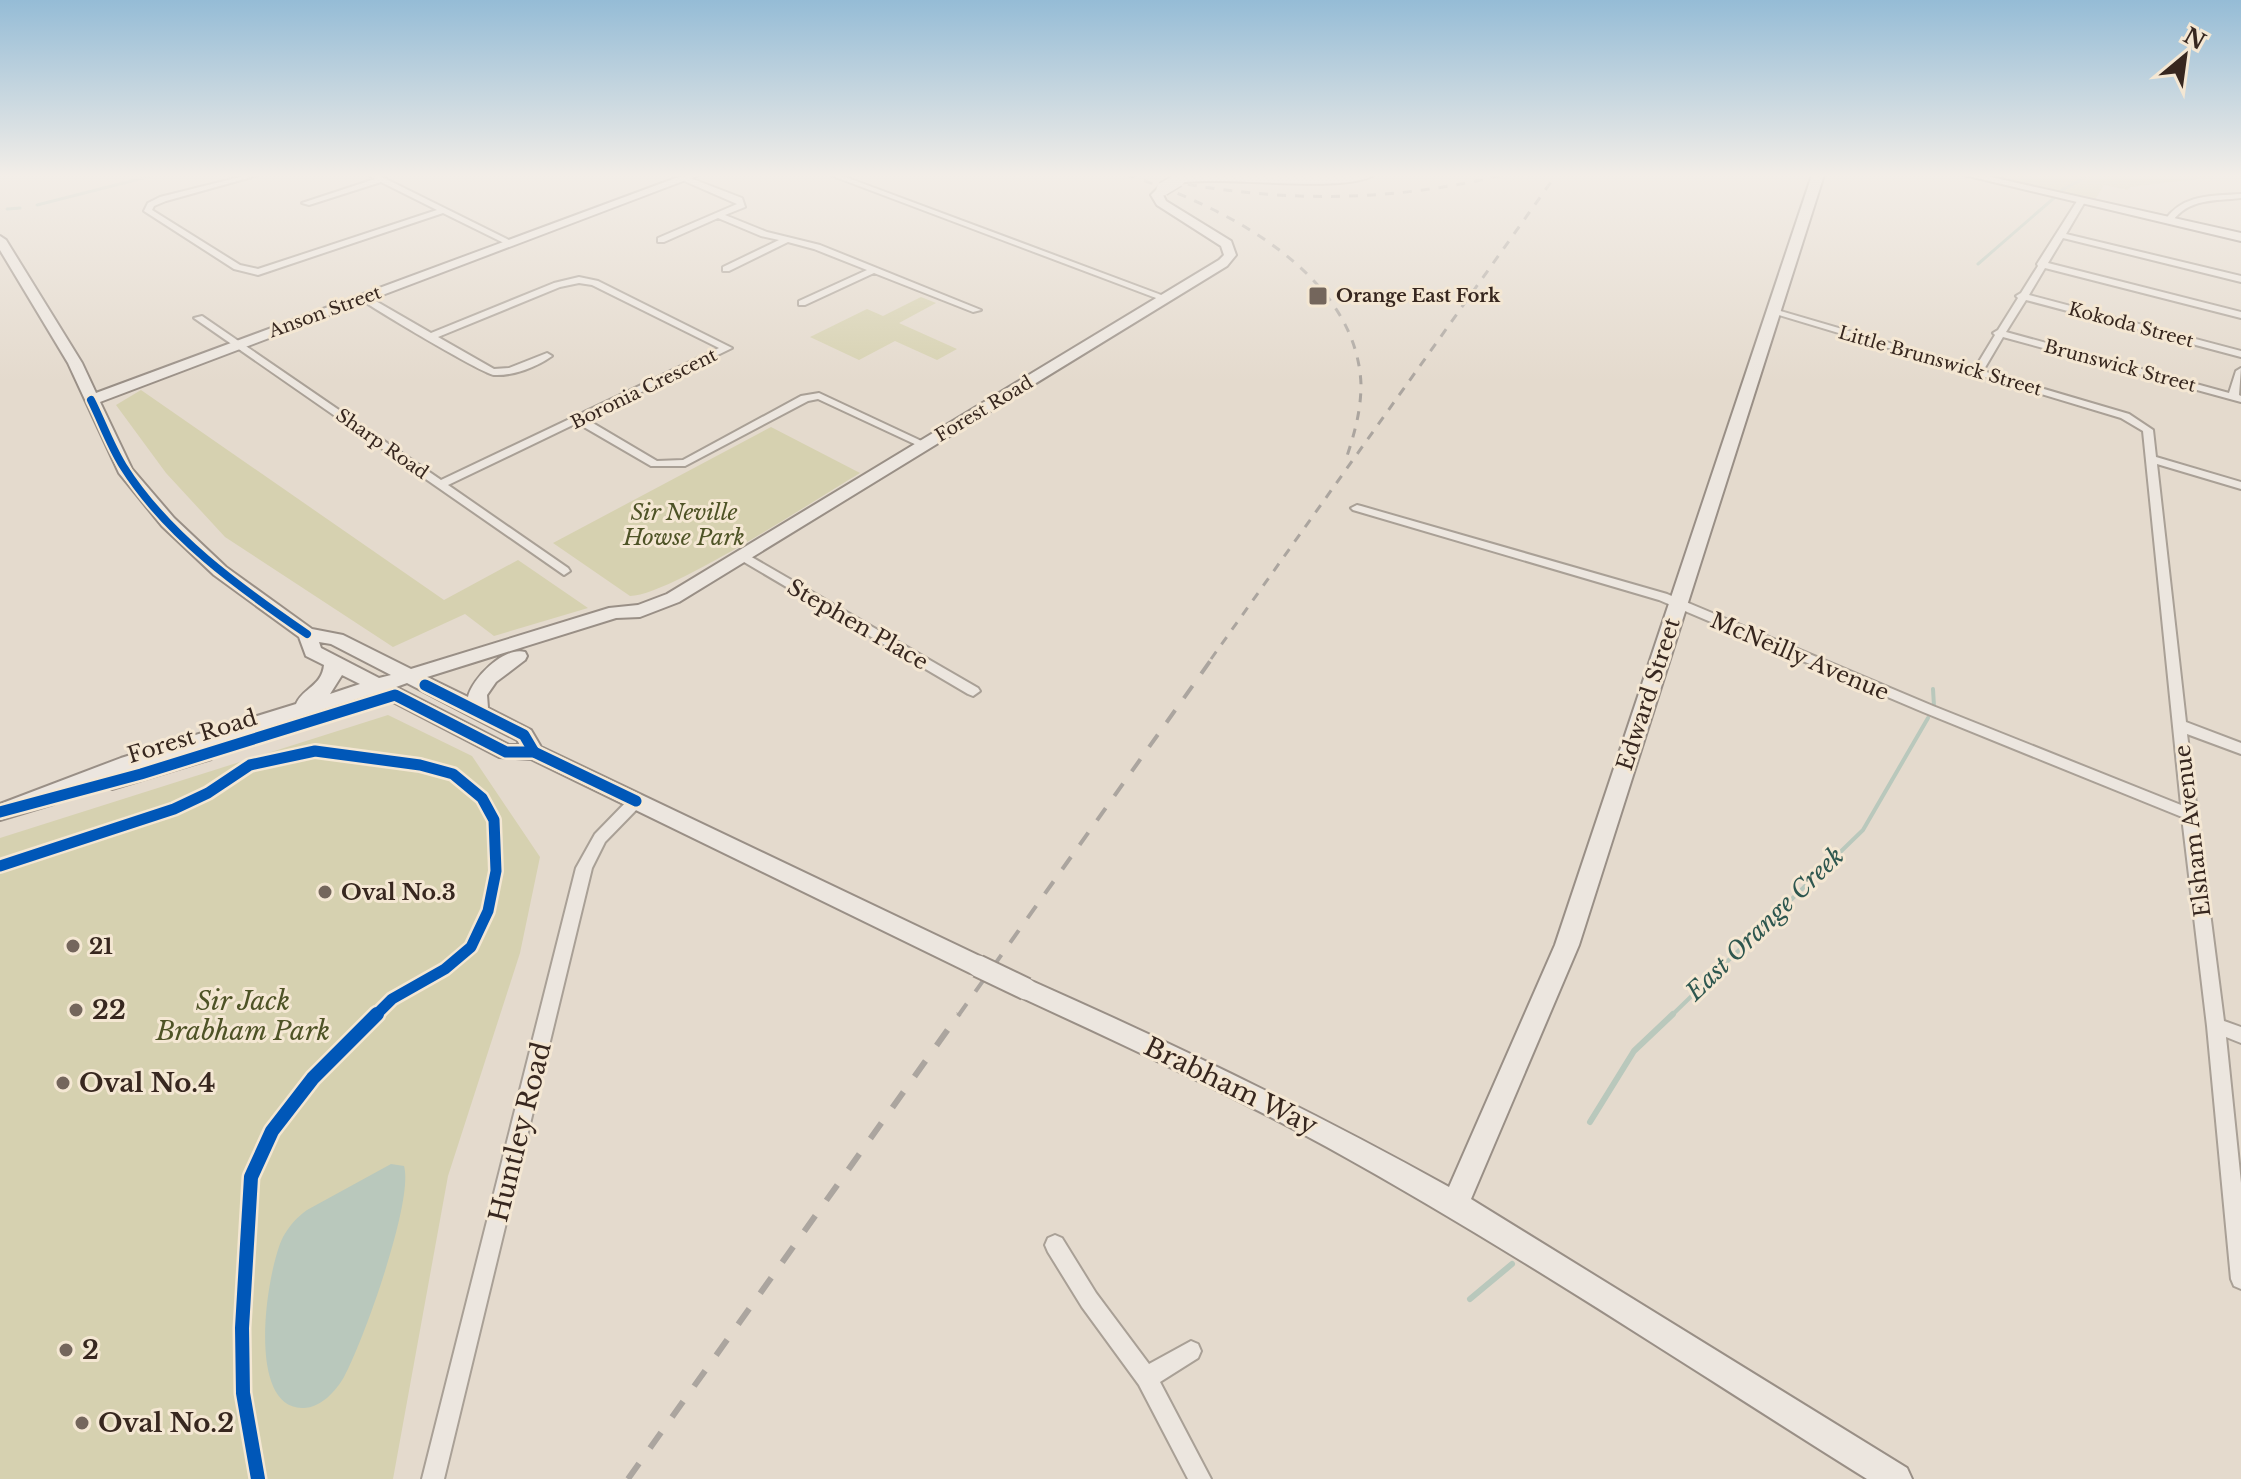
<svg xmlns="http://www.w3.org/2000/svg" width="2241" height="1479" viewBox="0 0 2241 1479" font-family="'Libre Baskerville',serif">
  <rect width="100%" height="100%" fill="#e4dacd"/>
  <g fill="#d6d1b0">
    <path d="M1993,175H2230L2130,187L2128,190L2104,185L2095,200Z"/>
    <path d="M921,297L936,303L899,323L957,349L937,360L895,341L859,360L810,337L867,309L883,316Z"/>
    <path d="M141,390L444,600L518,560L588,608L494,636L465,614L393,647L225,537L166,473L116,405Z"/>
    <path d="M771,427L860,473C816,499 671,595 630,596L553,543Z"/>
    <path d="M388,715L472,756L540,857L520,953L448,1176L393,1479H0V838Z"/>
  </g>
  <path fill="#b9c8bc" d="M391,1164L404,1166C414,1201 363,1342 344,1377C336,1391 320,1409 302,1408C245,1407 267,1269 283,1237C289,1226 297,1217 307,1210Z"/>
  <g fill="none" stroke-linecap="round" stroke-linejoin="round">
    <g stroke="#b9c8bc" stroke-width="3">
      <path d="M2062,190L2090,175"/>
      <path d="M37,205L155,175"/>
      <path d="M7,209L20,208"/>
      <path d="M1978,264L2054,198"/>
    </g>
    <g stroke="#b9c8bc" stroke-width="4">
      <path d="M1933,689L1934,706"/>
      <path d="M1671,1016L1863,830L1928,718"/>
    </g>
    <g stroke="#b9c8bc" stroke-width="6">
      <path d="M1590,1122L1634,1051L1673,1014"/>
      <path d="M1470,1299L1512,1264"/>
    </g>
    <g stroke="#a9a096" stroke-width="4">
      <g id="street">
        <path d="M248,175H259L166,201L154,206L152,210L240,265L258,269L437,210L381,182L309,205L302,203L375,179L369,175H378L515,243L508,245L443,213L258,275L234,269L144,211L148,203L160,197Z"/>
        <path d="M830,175H840L1172,299L1164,301Z"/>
        <path d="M685,176L742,198L745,207L725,215L767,232L820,245L981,310L973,312L874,273L805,305H799V301L867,270L814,249L788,242L729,271H723V267L779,240L761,236L718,218L664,242H658V238L737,204L682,180L681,178Z"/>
        <path d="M2241,194V198C2215,201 2188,198 2172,222L2165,220C2183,194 2212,196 2241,194Z"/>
        <path d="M2082,198L2086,200L2066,234L2241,276V282L2063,238L2048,263L2241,312V318L2045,268L2029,295L2241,351V357L2026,300L2006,332L2229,393L2236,371L2241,368L2239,395L2241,396V402L2003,337L1983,371L2129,414L2153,430L2156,457L2241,482V489L2157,464L2186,722L2241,743V754L2187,734L2224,1021L2241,1027V1043L2226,1037L2241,1183V1289L2234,1286L2231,1279L2207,1026L2182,817L1923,712L1659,600L1353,510L1351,508L1357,505L1361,506L1667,594L1933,706L2181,805L2143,431L2121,418L1769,312L1777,310L1975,368L1995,335L1993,333L1998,330L2018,298L2016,296L2021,293L2038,266L2037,264L2079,198Z"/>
        <path d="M579,277L598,281L732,348L586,419L657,461L683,460L801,396L819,393L930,445L929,447H921L818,399L808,401L685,466H651L577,423L448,485L568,568L570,571L564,575L194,318L202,316L441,480L719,348L592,285L579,283L560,287L438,337L494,369L509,368L547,353L552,356C537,367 513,376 494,375C483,374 372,308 359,298L367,296L431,333L554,283Z"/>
        <path d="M743,552L978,688L980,691L973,696L968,694L739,559L737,556L739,553Z"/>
        <path d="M636,795L641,797L643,801L641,805L605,842L592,868L444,1479H422L576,868L595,834L631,797Z"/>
        <path d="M1055,1235L1062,1238L1096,1293L1149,1364L1191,1341L1198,1344L1201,1351L1198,1358L1160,1382L1211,1479H1188L1139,1385L1082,1307L1048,1252L1045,1245L1048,1238Z"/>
      </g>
    </g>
    <g stroke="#998f86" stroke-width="4">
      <g id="secondary">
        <path d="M684,175H699L100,402L132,469L174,518L226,567L312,629L343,635L411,669L609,608L638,605L667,594L1219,260L1224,255L1221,246L1157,205L1151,195L1159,187H1167L1169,189L1163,195L1166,201L1231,241L1236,255L1227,266L679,602L640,617L616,618L427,677L468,697C472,679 504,646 525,652L527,656L525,660L496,682L487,695L488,708L531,730L541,747L986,959L990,966L986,973L978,976L970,973L531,759L499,757L376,693L204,747L211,749L214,754L211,759L112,789L102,782L53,804L0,820V804L121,758L296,704C303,688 322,686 324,665L306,656L299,637L214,575L162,526L119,473L68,363L0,250V236L6,240L82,363L96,393ZM319,642L331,644L391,675L379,678L321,648ZM342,675L360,684L330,694ZM407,683L517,740L520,745H509L396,687Z"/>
        <path d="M1190,175H1374C1343,194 1224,175 1178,183L1172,180Z"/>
        <path d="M1812,175H1824L1579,945L1471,1199L1907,1468L1912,1479H1867C1688,1367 1512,1249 1327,1147C1226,1092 1122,1044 1018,996L1014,989L1018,982L1026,979L1034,982C1176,1045 1314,1112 1449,1187L1555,945Z"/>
        <path d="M1964,175H1982L2241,233V241Z"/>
      </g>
    </g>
    <use href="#street" fill="#ece6df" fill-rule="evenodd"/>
    <use href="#secondary" fill="#ece6df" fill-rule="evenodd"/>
    <g stroke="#aba59f" stroke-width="3" stroke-dasharray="9 9" stroke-linecap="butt">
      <path d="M1127,175C1219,204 1356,271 1361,384C1361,410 1355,432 1347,456"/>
      <path d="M1170,181C1283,203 1391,202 1503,175"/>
      <path d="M1211,659L1556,175"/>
    </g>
    <path stroke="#aba59f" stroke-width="4" stroke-dasharray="15 15" stroke-linecap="butt" d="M958,1016L1213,657"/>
    <path stroke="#aba59f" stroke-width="6" stroke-dasharray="19 19" stroke-linecap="butt" d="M628,1479L959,1014"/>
    <g stroke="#998f86" stroke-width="16" stroke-linecap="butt">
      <path id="secondary-bridge-far1" d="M1163,189L1178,180"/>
    </g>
    <g stroke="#998f86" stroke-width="25" stroke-linecap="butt">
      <path id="secondary-bridge" d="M978,966L1026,989"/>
    </g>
    <use href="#secondary-bridge-far1" stroke="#ece6df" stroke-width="13"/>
    <use href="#secondary-bridge" stroke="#ece6df" stroke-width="21"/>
    <g stroke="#f4e7d3" stroke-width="12">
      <path id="cycleway-far2" d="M91,400C102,422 110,445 123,466C167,536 240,588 307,634"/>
    </g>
    <g stroke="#f4e7d3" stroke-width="16">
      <g id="cycleway-far1">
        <path d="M425,685L524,735L534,752"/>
        <path d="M0,812L141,774L395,695L506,752H534L636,801"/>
        <path d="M0,866L174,809L208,793L250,765L315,751L420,765L453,774L482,798L494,820L496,871L488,911L471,947L445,969L392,999L375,1016"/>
      </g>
    </g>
    <g stroke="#f4e7d3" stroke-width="19">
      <path id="cycleway" d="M258,1479L243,1393L242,1328L251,1177L272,1131L313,1078L377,1014"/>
    </g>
    <use href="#cycleway-far2" stroke="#0057b8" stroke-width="8"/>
    <use href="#cycleway-far1" stroke="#0057b8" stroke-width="11"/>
    <use href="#cycleway" stroke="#0057b8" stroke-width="14"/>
  </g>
  <linearGradient id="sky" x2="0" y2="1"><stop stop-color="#95bcd6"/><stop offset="0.46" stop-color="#f3eee8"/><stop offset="1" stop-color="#f3eee8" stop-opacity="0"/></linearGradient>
  <rect width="2241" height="382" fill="url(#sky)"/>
  <g fill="#74665c" stroke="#f4e7d3" stroke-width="3">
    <rect x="1308" y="286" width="20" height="20" rx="4"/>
    <circle cx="325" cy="892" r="8"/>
    <circle cx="73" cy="946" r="8"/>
    <circle cx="76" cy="1010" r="8"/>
    <circle cx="63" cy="1083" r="8"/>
    <circle cx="66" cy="1350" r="8"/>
    <circle cx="82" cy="1423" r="8"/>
  </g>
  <g text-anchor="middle" stroke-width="6" stroke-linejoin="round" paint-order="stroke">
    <g font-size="18" font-weight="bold" fill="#37271f" stroke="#f4e7d3" text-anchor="start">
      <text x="1336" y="302">Orange East Fork</text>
    </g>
    <g font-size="18" fill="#37271f" stroke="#f4e7d3">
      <text transform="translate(325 312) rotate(-20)" y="6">Anson Street</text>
      <text transform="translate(2131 325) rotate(15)" y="6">Kokoda Street</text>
      <text transform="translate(1940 361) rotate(16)" y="6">Little Brunswick Street</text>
      <text transform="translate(2120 366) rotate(15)" y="6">Brunswick Street</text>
      <text transform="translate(644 389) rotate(-26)" y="6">Boronia Crescent</text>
      <text transform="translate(984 409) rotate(-31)" y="6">Forest Road</text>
      <text transform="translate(382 444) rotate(35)" y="6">Sharp Road</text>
    </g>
    <g font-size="22" font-style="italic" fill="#4e5326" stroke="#f4e7d3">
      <text x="684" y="520">Sir Neville<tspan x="684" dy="25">Howse Park</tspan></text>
    </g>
    <g font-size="22" fill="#37271f" stroke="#f4e7d3">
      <text transform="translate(858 624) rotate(30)" y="8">Stephen Place</text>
      <text transform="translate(1800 656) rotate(23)" y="8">McNeilly Avenue</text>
      <text transform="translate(1648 694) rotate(-72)" y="8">Edward Street</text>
      <text transform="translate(192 736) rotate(-17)" y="8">Forest Road</text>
      <text transform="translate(2192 831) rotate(-97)" y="8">Elsham Avenue</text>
    </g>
    <g font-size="22" font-weight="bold" fill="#37271f" stroke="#f4e7d3" text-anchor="start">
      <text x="341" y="900">Oval No.3</text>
      <text x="89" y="954">21</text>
    </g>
    <g font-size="24" font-style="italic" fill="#2e574f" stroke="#f4e7d3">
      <text transform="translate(1765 924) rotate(-44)" y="8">East Orange Creek</text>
    </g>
    <g font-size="26" font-style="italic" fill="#4e5326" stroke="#f4e7d3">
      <text x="243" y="1010">Sir Jack<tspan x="243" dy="30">Brabham Park</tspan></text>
    </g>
    <g font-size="26" font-weight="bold" fill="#37271f" stroke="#f4e7d3" text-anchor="start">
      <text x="92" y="1019">22</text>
      <text x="79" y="1092">Oval No.4</text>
      <text x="82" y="1359">2</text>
      <text x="98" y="1432">Oval No.2</text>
    </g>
    <g font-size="26" fill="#37271f" stroke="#f4e7d3">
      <text transform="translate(1231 1086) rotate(26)" y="9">Brabham Way</text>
      <text transform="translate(520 1132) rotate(-76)" y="9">Huntley Road</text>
    </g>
  </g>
  <g transform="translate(2185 56) rotate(29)" stroke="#f4e7d3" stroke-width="6" paint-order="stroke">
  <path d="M0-6L14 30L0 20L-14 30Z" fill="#37271f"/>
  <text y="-12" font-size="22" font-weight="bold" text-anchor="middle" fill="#37271f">N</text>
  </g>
</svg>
